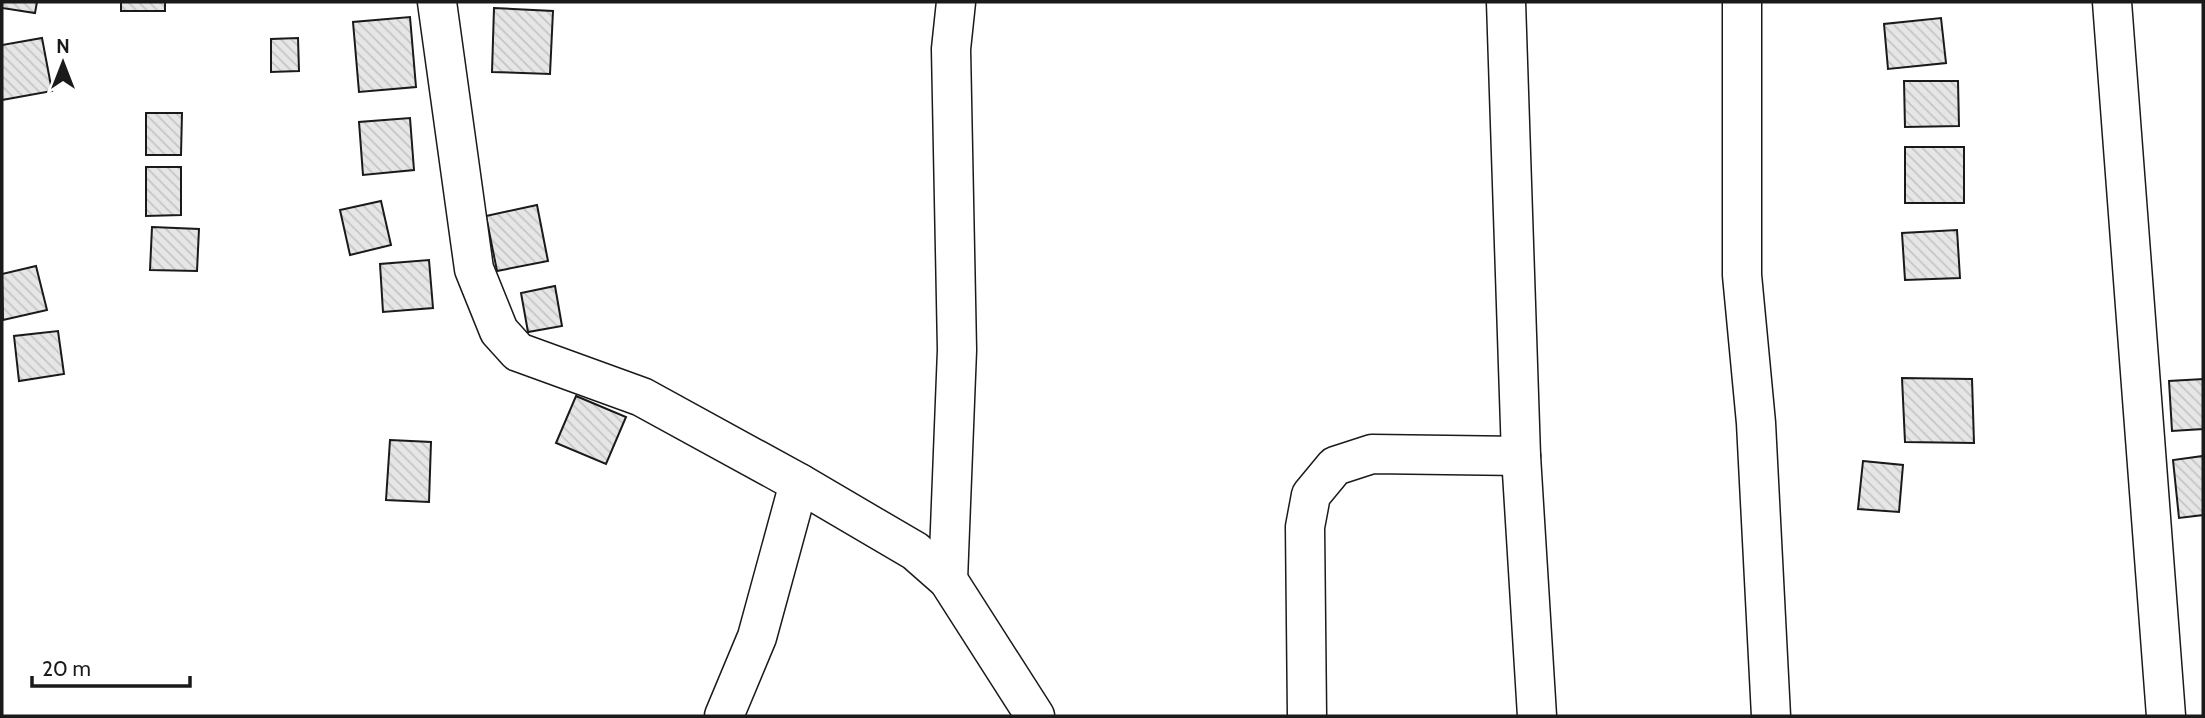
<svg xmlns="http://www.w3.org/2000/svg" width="2205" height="718" viewBox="0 0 2205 718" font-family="Cabin,sans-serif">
  <defs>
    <pattern id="building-back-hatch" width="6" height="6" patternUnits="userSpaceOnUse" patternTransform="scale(1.75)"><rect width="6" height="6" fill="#e6e6e6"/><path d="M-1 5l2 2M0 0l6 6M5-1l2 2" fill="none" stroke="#c5c5c5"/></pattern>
  </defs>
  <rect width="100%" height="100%" fill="#fff"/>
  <g fill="url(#building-back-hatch)" stroke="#1a1a1a" stroke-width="2">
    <path d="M2,2H37L35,13L2,8Z"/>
    <rect x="121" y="2" width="44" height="9"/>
    <path d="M494,8L553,11L550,74L492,72Z"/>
    <path d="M410,17L416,87L359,92L353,22Z"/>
    <path d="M1941,18L1946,63L1888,69L1884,24Z"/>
    <path d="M42,38L52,91L2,100V45Z"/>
    <path d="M298,38L299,71L271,72V39Z"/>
    <path d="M1904,81H1958L1959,126L1905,127Z"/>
    <path d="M146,113H182L181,155H146Z"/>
    <path d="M410,118L414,170L363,175L359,122Z"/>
    <rect x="1905" y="147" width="59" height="56"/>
    <path d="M146,167H181V215L146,216Z"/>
    <path d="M381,201L391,245L350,255L340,210Z"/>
    <path d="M537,205L548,261L497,271L486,216Z"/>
    <path d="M152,227L199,229L197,271L150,270Z"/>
    <path d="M1957,230L1960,278L1905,280L1902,233Z"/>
    <path d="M429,260L433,308L383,312L380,264Z"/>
    <path d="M36,266L47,310L3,320L2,274Z"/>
    <path d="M555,286L562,326L528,332L521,293Z"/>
    <path d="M58,331L64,374L19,381L14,336Z"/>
    <path d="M1902,378L1972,379L1974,443L1905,442Z"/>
    <path d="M2203,379V429L2172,431L2169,381Z"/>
    <path d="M576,396L626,417L606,464L556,443Z"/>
    <path d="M390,440L431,442L429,502L386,500Z"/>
    <path d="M2203,456V515L2179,518L2173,460Z"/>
    <path d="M1863,461L1903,465L1899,512L1858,509Z"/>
  </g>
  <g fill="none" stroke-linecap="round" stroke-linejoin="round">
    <g stroke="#1a1a1a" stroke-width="41">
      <g id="street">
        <path d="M437,2L474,269L499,331L518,352L642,397L799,483L915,551L948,580L1035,716"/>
        <path d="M1506,2L1521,456L1537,716"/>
        <path d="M1742,2V275L1756,423L1771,716"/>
        <path d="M2112,2L2166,716"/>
        <path d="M948,580L957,350L951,49L956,2"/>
        <path d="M724,716L757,637L799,483"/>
        <path d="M1307,716L1305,527L1311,495L1335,466L1372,454L1521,456"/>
      </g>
    </g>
    <use href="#street" stroke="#fff" stroke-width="38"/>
  </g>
  <rect width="2205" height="718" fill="none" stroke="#1a1a1a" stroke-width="7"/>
  <g transform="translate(63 63)" stroke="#ffffff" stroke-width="5" paint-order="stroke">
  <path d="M0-5L12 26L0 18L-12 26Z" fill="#1a1a1a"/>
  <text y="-10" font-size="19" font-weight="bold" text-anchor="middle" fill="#1a1a1a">N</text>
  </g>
  <path d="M32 676v10h158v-10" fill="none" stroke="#1a1a1a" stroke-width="3.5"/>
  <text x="42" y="676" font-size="21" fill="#1a1a1a" stroke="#ffffff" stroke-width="5" paint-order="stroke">20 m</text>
</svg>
